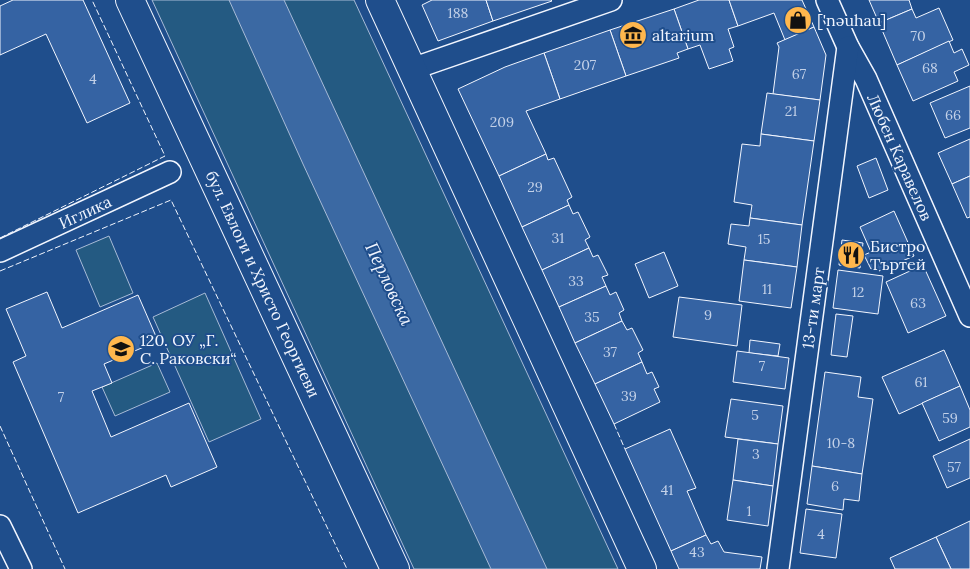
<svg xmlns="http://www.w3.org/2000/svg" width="970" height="569" viewBox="0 0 970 569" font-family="Lora,serif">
  <rect width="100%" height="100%" fill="#1f4e8c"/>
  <g fill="#245a82" stroke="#a8bbd7">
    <path d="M152,0H354L618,569H414Z"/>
    <path d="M109,236L133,293L100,307L76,250Z"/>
    <path d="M205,293L261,419L209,442L153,317Z"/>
    <path d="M157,363L170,392L115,416L102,387Z"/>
  </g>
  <path fill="#3b69a3" stroke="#a8bbd7" d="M229,0H284L547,569H491L303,164Z"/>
  <g fill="#3563a3" stroke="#f2f6ff">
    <path d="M13,0H83L130,103L87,123L46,34L0,55V6Z"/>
    <path d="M432,0H486L493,21L438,41L422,5Z"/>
    <path d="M486,0H551L552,1L493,21Z"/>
    <path d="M699,0H729L738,26L728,29L734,47L729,49L733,61L709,69L700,45L688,49L674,9Z"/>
    <path d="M729,0H802L814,27L785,40L774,13L738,26Z"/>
    <path d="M869,0H909L912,9L879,23Z"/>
    <path d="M939,8L953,40L897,65L879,23L912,9L916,18Z"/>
    <path d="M674,9L688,49L677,53L679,58L626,76L610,30Z"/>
    <path d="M814,27L826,55L820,100L773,94L779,47L777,43Z"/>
    <path d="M610,30L626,76L560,99L544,53Z"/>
    <path d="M949,41L954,53L962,49L969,65L954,72L958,81L913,101L897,65Z"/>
    <path d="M544,53L560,99L526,111L546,154L499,176L458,89L505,67Z"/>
    <path d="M970,86V128L945,138L930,103Z"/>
    <path d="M767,93L820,100L814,141L761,134Z"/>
    <path d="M761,134L814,141L802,225L750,218L752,205L734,202L742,144L760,146Z"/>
    <path d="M970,139V176L952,184L938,153Z"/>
    <path d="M546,154L548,160L554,158L572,197L567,200L569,205L522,227L499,176Z"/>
    <path d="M876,158L888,190L869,198L857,166Z"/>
    <path d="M970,176V217L967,218L952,184Z"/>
    <path d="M569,205L573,214L578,212L590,237L585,240L589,248L542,270L522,227Z"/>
    <path d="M894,211L914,256L879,271L877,267L871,269L864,255L871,252L860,227Z"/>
    <path d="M750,218L802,225L797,267L744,260L746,247L728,244L731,224L749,226Z"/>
    <path d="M842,240L863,243L860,268L839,265Z"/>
    <path d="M589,248L593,257L598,255L608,275L602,277L606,286L559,307L542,270Z"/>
    <path d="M664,252L678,286L649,298L635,264Z"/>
    <path d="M744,260L797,267L791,308L739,301Z"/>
    <path d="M923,265L946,316L908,333L886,282Z"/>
    <path d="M838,270L883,276L878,314L833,308Z"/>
    <path d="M606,286L610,295L616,292L624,310L619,313L622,321L575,343L559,307Z"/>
    <path d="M47,292L62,328L138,295L158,341L104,364L112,383L92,391L111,437L189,403L217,467L171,487L166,475L78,513L13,362L26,356L6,309Z"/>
    <path d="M679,297L742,305L737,346L673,337Z"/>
    <path d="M836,314L853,316L847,357L831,355Z"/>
    <path d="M622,321L627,330L632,328L643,350L638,353L642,362L595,384L575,343Z"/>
    <path d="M750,340L780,344L778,356L749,353Z"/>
    <path d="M944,350L960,386L899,414L882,377Z"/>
    <path d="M737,351L789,358L785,389L733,382Z"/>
    <path d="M642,362L647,374L652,372L659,387L654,389L660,402L614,424L595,384Z"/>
    <path d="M825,372L861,377L858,397L873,399L862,474L812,466Z"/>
    <path d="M960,386L970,410V427L939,441L922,403Z"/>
    <path d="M731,399L783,406L778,444L725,437Z"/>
    <path d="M670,429L696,488L687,491L706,535L671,551L625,449Z"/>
    <path d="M738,439L778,444L773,486L733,480Z"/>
    <path d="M970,439V478L947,488L933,456Z"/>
    <path d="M812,466L862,474L859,501L844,499L843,510L807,504Z"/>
    <path d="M733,480L773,486L768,526L727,520Z"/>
    <path d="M806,509L842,514L836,558L800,553Z"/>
    <path d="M970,521V569H951L936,537Z"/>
    <path d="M706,535L711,544L718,541L724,552L762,557L760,569H679L671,551Z"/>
    <path d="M936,537L951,569H895L890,558Z"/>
  </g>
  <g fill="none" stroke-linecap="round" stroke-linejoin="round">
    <g stroke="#f2f6ff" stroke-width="24">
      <g id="minor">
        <path d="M827,0L848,47L866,79L970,316"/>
        <path d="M412,69L611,0"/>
        <path d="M0,251L170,172"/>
        <path d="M0,526L21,569"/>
        <path d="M778,569L848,47"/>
      </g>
    </g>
    <g stroke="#f2f6ff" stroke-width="30">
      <g id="primary">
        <path d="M130,0L395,569"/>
        <path d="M380,0L642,569"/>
      </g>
    </g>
    <use href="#minor" stroke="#1f4e8c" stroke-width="21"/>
    <use href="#primary" stroke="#1f4e8c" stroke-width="28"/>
    <g stroke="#f2f6ff" stroke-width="1" stroke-dasharray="6 2.5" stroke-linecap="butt">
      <path d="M0,238L165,156L92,0"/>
      <path d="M0,271L171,200L347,569"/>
      <path d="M614,424L625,449"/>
      <path d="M0,426L65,569"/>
    </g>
  </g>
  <defs>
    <g id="shop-disc" transform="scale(1.4375)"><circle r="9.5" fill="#ffb74d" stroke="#1f4e8c"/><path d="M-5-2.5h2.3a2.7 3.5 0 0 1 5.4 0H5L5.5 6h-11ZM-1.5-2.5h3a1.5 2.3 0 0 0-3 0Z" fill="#111"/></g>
    <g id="museum-disc" transform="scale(1.4375)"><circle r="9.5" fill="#ffb74d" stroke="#1f4e8c"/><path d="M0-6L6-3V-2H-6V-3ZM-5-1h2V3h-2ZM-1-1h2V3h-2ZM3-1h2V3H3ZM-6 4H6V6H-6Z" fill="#111"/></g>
    <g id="restaurant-disc" transform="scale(1.4375)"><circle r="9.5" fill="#ffb74d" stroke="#1f4e8c"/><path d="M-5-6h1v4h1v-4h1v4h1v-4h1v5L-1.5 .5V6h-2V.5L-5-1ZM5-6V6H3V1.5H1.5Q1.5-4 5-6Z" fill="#111"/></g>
    <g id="school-disc" transform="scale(1.4375)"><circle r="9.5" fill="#ffb74d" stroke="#1f4e8c"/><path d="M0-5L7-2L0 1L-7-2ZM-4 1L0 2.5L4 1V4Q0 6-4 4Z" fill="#111"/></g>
  </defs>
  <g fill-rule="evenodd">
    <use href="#shop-disc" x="798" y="20"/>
    <use href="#museum-disc" x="633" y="35"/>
    <use href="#restaurant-disc" x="851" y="255"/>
    <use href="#school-disc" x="121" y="349"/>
  </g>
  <g text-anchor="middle" stroke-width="4" stroke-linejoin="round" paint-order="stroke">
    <g font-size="14" fill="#c3d1e8">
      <text x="458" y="18">188</text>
      <text x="918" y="41">70</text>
      <text x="585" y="70">207</text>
      <text x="930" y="73">68</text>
      <text x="799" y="79">67</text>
      <text x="93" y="84">4</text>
      <text x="791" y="116">21</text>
      <text x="953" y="120">66</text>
      <text x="502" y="127">209</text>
      <text x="535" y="192">29</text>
      <text x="558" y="243">31</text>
      <text x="764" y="244">15</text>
      <text x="576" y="286">33</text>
      <text x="767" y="294">11</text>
      <text x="858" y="297">12</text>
      <text x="918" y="308">63</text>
      <text x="708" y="320">9</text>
      <text x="592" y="322">35</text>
      <text x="610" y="357">37</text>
      <text x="762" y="371">7</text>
      <text x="921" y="387">61</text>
      <text x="629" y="401">39</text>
      <text x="61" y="402">7</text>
      <text x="755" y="420">5</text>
      <text x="950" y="423">59</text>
      <text x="841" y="448">10-8</text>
      <text x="756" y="459">3</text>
      <text x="954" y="472">57</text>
      <text x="835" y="491">6</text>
      <text x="667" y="495">41</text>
      <text x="749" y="516">1</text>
      <text x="821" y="539">4</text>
      <text x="697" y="557">43</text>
    </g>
    <g font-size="16" fill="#f2f6ff" stroke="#1f4e8c" text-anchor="start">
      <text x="817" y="26">['nəuhau]</text>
      <text x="652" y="41">altarium</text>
      <text x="870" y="252">Бистро<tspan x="870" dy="18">Търтей</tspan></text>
      <text x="140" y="346">120. ОУ „Г.<tspan x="140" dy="18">С. Раковски“</tspan></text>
    </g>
    <g font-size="16" fill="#f2f6ff" stroke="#1f4e8c">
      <text transform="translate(900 157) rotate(66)" y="6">Любен Каравелов</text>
      <text transform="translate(85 212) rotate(-25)" y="6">Иглика</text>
      <text transform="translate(263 284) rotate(65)" y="6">бул. Евлоги и Христо Георгиеви</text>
      <text transform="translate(813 308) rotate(-82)" y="6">13-ти март</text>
    </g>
    <g font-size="18" font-style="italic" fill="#f2f6ff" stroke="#1f4e8c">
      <text transform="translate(389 284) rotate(65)" y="6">Перловска</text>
    </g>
  </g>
</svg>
